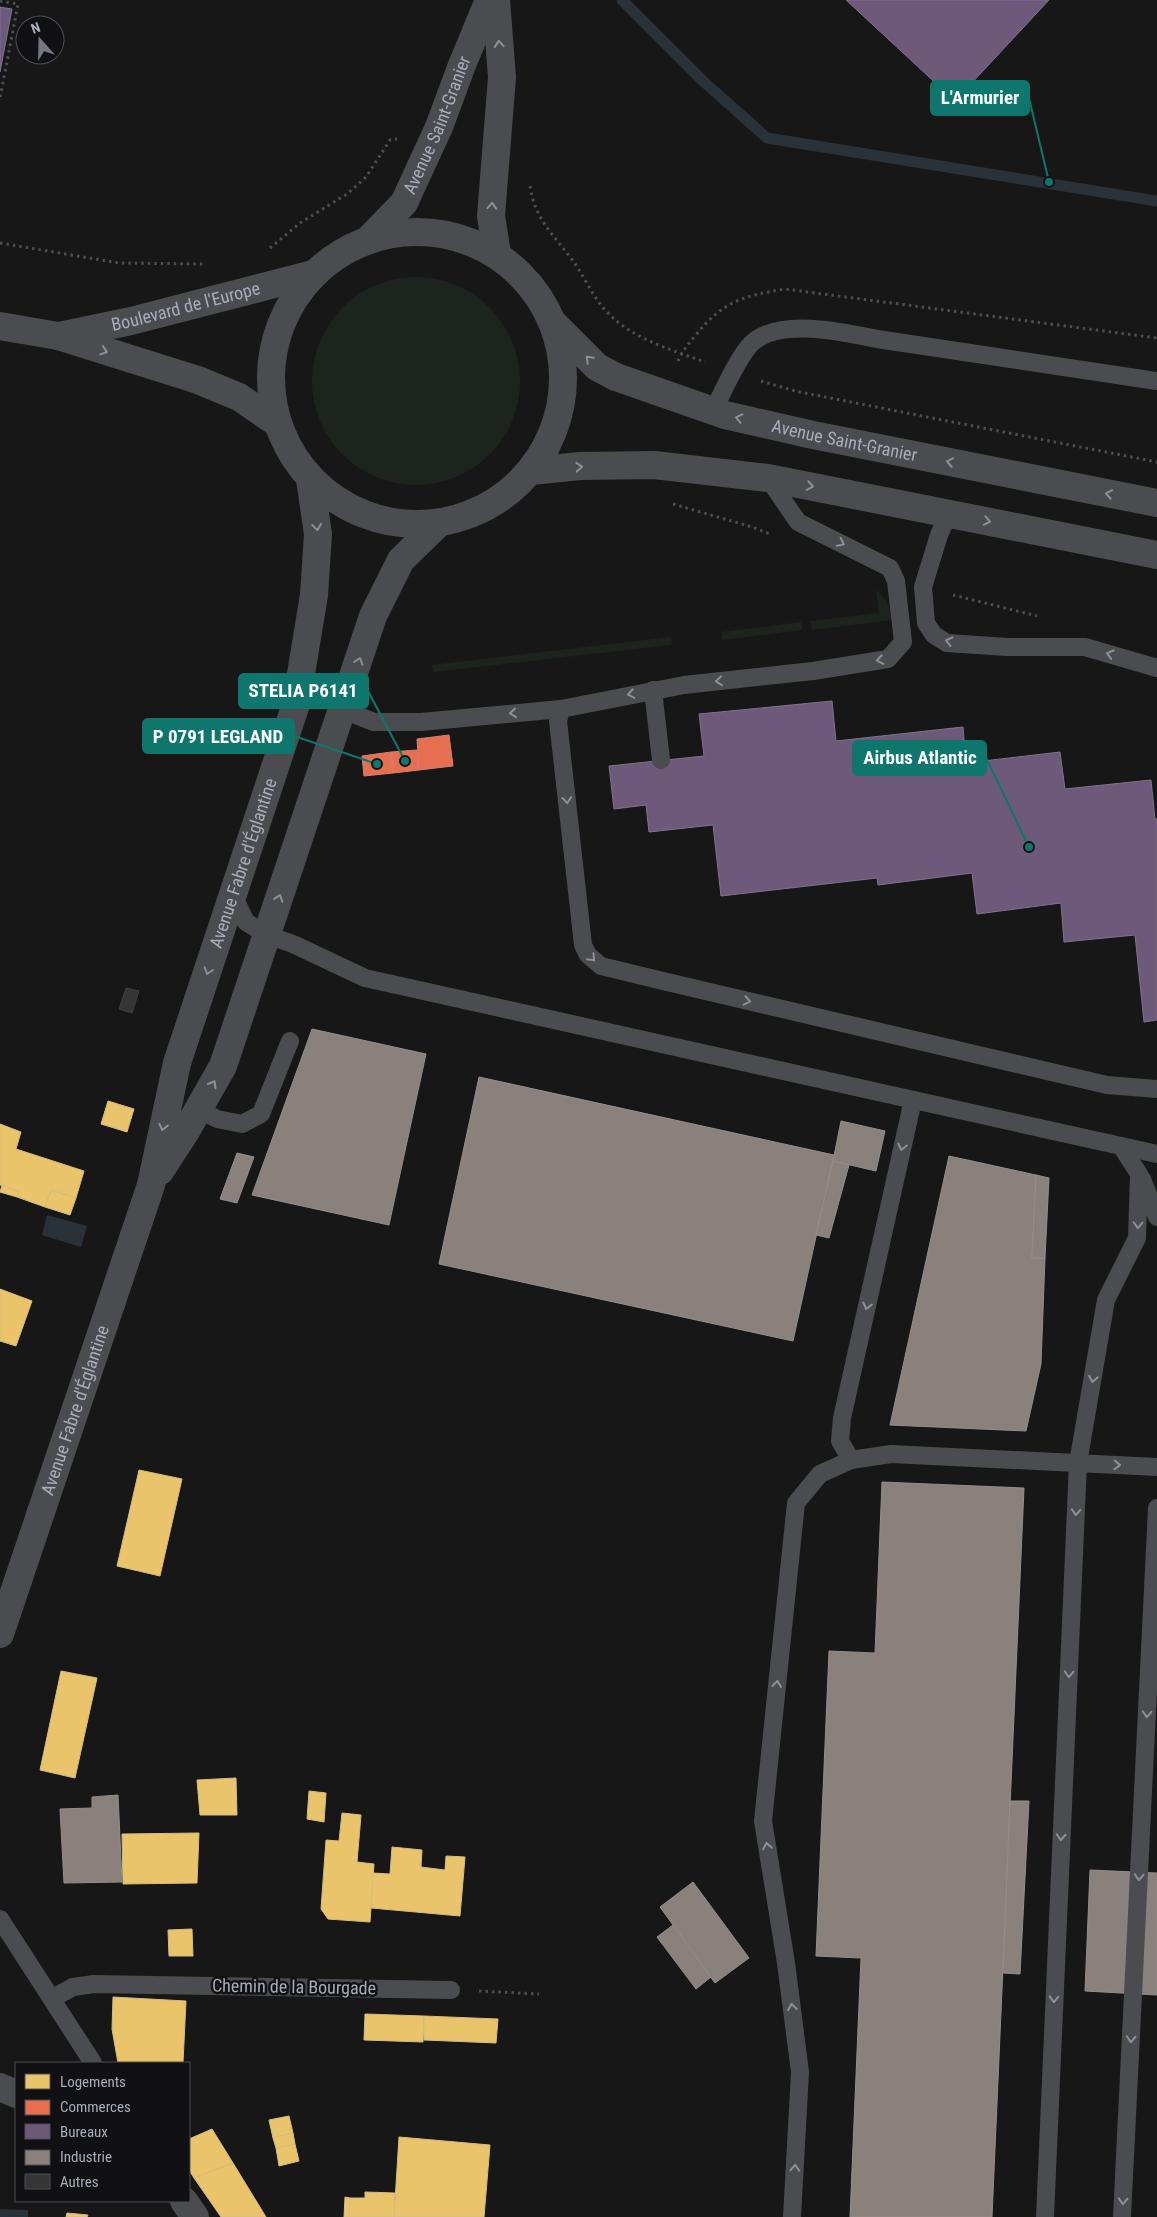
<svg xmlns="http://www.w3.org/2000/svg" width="1157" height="2217" viewBox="0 0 1157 2217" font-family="'Roboto Condensed',sans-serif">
  <rect width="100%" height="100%" fill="#171717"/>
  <g fill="#1d241e">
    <circle cx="416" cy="381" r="104"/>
    <path d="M876,590C886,598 890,608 892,620L812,630L811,621L879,613Z"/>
    <path d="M801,622L802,630L722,640L721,632Z"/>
    <path d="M671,637L672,645L433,672L432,665Z"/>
  </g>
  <g fill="#2a3239">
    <path d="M47,1215L87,1226L81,1247L42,1235Z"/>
    <path d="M0,2209L28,2210V2217H0Z"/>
  </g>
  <g fill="#e9c46a" stroke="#d6bd81">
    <path d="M108,1101L134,1109L127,1132L101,1124Z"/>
    <path d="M0,1124L21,1132L16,1149L84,1171L76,1198L51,1190L45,1207L17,1197L19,1192L0,1185Z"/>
    <path d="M2,1185L19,1192L17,1197L0,1192Z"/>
    <path d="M51,1190L76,1198L70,1215L45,1207Z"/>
    <path d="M0,1289L32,1301L16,1346L0,1341Z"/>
    <path d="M139,1470L182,1479L160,1576L117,1566Z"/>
    <path d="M61,1671L97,1678L75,1778L40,1770Z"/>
    <path d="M236,1778L237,1815H200L197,1780Z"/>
    <path d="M309,1791L326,1793L324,1822L307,1819Z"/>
    <path d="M342,1813L361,1815L357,1862L374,1864L370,1922L328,1919L321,1909L326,1840L339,1841Z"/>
    <path d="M199,1833L197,1883L123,1884L122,1834Z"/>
    <path d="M392,1847L422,1850L421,1867L445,1870L446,1856L465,1857L460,1916L371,1908L373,1873L390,1874Z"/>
    <path d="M192,1929L193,1956H169L168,1930Z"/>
    <path d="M113,1997L186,2001L183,2063H118L112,2029Z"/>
    <path d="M365,2014L424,2016L423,2042L364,2040Z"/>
    <path d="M424,2016L498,2019L496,2043L424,2040Z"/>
    <path d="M289,2116L293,2133L273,2138L269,2120Z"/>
    <path d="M212,2129L233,2163L194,2178L189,2170V2139Z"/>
    <path d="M293,2133L295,2144L276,2148L273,2138Z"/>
    <path d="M399,2137L490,2145L484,2217H394Z"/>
    <path d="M295,2144L299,2161L279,2166L276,2148Z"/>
    <path d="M233,2163L266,2217H221L194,2178Z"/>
    <path d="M365,2192L395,2193L394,2217H349L350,2198H365Z"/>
    <path d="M345,2197L350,2198L349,2217H344Z"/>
    <path d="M67,2213L88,2215L87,2217H66Z"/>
  </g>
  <g fill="#e76f51" stroke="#d48270">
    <path d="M449,735L453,766L419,770L417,739Z"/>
    <path d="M417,750L419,770L393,773L391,752Z"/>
    <path d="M391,752L393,773L364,776L362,756Z"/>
  </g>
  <g fill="#6d597a" stroke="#7f728d">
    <path d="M846,0H1049L955,101Z"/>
    <path d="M0,7L12,9L0,72Z"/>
    <path d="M832,701L836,741L963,727L966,763L1060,752L1065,789L1151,780L1155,819H1157V1020L1144,1022L1135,935L1064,942L1061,903L977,914L972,873L878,885L877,878L721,896L713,825L649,832L646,805L614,809L609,766L704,756L699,714Z"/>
  </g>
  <g fill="#8a817c" stroke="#938e8e">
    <path d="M312,1029L426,1054L389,1225L252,1195Z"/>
    <path d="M479,1077L834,1155L793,1341L439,1264Z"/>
    <path d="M841,1121L885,1131L876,1171L833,1161Z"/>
    <path d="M237,1153L254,1157L237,1203L220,1199Z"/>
    <path d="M949,1156L1036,1175L1032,1258H1045L1041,1364L1026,1431L890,1425Z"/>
    <path d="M833,1161L849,1165L829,1238L816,1235Z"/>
    <path d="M1036,1175L1049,1178L1045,1258H1032Z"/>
    <path d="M882,1482L1024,1488L992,2217H850L861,1958L816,1956L829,1651L875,1653Z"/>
    <path d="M118,1795L122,1882L64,1883L60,1809L92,1808V1797Z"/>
    <path d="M1010,1801H1029L1020,1974L1003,1973Z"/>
    <path d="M1090,1870L1157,1873V1995L1085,1991Z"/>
    <path d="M693,1882L749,1958L715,1983L660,1907Z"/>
    <path d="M673,1925L711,1977L696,1989L657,1937Z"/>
  </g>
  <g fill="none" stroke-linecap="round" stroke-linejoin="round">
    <path stroke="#2a3239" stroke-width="11" d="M622,0L703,81L767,138L1157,201"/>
  </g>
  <path fill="#353536" stroke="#3f4043" d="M126,988L139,991L132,1013L119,1009Z"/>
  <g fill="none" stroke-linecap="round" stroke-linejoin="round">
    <g stroke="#4d4e52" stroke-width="3" stroke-dasharray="2.5 4" stroke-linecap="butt">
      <path d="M0,1L18,4L0,98"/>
      <path d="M530,186C535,220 554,235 573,261C585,277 593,298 607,312C632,339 672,350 705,362"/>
      <path d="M0,243L119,263L205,264"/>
      <path d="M270,248L300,223L347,194L366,177L390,140L397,139"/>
      <path d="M678,361C682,352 688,344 695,336C723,301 743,296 785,289L1157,338"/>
      <path d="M761,381L795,391L1157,462"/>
      <path d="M673,504L752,527L770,534"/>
      <path d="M953,595L1037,616"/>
      <path d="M479,1991L539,1994"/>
    </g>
    <g stroke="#4b4c50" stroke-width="18">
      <path d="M713,411C722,394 738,357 751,344C778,317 844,332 877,339L1157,381"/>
      <path d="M768,478L798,522L890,568L896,581L903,642L888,659L813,671L684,685L561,709L558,721L583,945L588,955L601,966L663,981L1107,1085L1157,1089"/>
      <path d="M949,513L939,535L923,587L926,623L934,635L947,643L1007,647H1085L1157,668"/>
      <path d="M653,690L661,760"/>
      <path d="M343,710L374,722H421L561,709"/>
      <path d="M233,895L246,922L267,935L293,944L365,978L1157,1154"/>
      <path d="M199,1109L217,1119L242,1124L261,1114L290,1041"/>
      <path d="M1142,1179L1157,1217"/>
      <path d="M851,1460L840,1441L842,1418L913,1100"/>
      <path d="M0,1919L93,2063"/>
      <path d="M53,1998L73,1987L94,1984L451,1990"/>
      <path d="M792,2217L800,2072L786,1963L763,1821L796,1503L820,1474L851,1460L891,1454L1157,1467"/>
      <path d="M1045,2217L1078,1463L1106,1300L1137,1238L1139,1174L1121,1146"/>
      <path d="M1122,2217L1157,1508"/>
    </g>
    <g stroke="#4b4c50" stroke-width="28">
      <path d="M496,0L502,77L491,216L497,254"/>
      <path id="s1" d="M369,239L404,203L439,127L462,65L489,0"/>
      <path d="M160,1171L186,1131L223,1066L373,616L401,560L439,523"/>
      <path id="s2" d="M0,1634L151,1185L177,1063L296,704L314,595L318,534L310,479"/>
      <path d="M0,2087L16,2094"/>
      <path d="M184,2201L195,2217"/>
    </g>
    <g stroke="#4b4c50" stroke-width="28">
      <circle cx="417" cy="378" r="146"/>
      <path id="s3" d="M554,324L597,367L616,377L725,415L813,435L1157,503"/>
      <path d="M0,326L58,336L198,380L239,397L277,423"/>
      <path id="s4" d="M59,336L131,321L313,274"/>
      <path d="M531,471L580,466L654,465L768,478L1157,555"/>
    </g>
  </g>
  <defs><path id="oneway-chevron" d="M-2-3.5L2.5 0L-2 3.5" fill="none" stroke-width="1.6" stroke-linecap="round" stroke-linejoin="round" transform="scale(1.25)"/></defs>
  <g stroke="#8c9099">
    <use href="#oneway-chevron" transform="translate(499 44) rotate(-95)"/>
    <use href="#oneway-chevron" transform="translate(492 206) rotate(-86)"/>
    <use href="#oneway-chevron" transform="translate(104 351) rotate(18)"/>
    <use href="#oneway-chevron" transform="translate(589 359) rotate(-135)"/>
    <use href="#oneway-chevron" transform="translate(739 418) rotate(-167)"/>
    <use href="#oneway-chevron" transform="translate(950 462) rotate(-169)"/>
    <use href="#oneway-chevron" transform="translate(579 467) rotate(-3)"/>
    <use href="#oneway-chevron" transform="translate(810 486) rotate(11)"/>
    <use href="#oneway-chevron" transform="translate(1109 494) rotate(-169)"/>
    <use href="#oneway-chevron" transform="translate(987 521) rotate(11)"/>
    <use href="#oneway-chevron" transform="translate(317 527) rotate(82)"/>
    <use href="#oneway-chevron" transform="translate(841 543) rotate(26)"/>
    <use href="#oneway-chevron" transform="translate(949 641) rotate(-166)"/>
    <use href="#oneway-chevron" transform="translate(1110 654) rotate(-163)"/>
    <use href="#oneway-chevron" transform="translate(880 660) rotate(170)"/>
    <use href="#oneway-chevron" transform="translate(359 661) rotate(-72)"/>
    <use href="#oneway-chevron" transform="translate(719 681) rotate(174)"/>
    <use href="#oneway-chevron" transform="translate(631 694) rotate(169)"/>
    <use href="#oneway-chevron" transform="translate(513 713) rotate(175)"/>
    <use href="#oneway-chevron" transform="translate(567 800) rotate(84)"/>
    <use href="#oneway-chevron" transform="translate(279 898) rotate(-71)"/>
    <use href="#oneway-chevron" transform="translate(592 958) rotate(46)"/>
    <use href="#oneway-chevron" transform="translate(208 971) rotate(108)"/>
    <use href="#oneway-chevron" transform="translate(747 1001) rotate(13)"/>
    <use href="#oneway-chevron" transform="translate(213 1084) rotate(-60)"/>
    <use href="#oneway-chevron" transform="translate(163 1127) rotate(102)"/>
    <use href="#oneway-chevron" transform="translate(902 1147) rotate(103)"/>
    <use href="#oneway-chevron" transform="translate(1138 1225) rotate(92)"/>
    <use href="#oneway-chevron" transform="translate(867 1306) rotate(103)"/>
    <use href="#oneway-chevron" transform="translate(1093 1379) rotate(100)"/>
    <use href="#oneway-chevron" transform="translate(1117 1465) rotate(2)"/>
    <use href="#oneway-chevron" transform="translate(1076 1512) rotate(93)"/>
    <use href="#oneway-chevron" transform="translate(1069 1674) rotate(93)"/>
    <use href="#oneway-chevron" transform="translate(777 1684) rotate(-84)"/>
    <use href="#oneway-chevron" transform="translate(1147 1714) rotate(93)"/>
    <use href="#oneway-chevron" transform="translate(1061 1837) rotate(93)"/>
    <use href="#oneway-chevron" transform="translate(767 1846) rotate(-99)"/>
    <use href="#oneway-chevron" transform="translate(1139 1877) rotate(93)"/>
    <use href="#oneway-chevron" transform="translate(1054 1999) rotate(92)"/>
    <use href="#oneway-chevron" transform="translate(792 2007) rotate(-97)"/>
    <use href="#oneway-chevron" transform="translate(1131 2039) rotate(93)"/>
    <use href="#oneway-chevron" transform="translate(795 2168) rotate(-87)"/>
    <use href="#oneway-chevron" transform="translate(1123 2201) rotate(93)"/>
  </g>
  <g text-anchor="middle" stroke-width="5" stroke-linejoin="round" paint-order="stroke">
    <g font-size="18" fill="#a8adb8" stroke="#111113">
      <text dy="6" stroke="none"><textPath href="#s1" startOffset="135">Avenue Saint-Granier</textPath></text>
      <text dy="6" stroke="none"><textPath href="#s4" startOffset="130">Boulevard de l'Europe</textPath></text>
      <text dy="6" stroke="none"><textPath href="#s3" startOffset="320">Avenue Saint-Granier</textPath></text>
      <text dy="6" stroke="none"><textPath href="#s2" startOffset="809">Avenue Fabre d'Églantine</textPath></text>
      <text dy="6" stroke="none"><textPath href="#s2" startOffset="236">Avenue Fabre d'Églantine</textPath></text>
      <text transform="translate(294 1987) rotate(1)" y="6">Chemin de la Bourgade</text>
    </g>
  </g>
  <path fill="none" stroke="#0f766e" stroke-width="2" d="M1049 182L1029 98M405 761L368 691M377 764L294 736M1029 847L986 758"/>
  <g fill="#0f766e" stroke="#111113" stroke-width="2">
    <circle cx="1049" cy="182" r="5"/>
    <circle cx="405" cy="761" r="5"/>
    <circle cx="377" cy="764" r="5"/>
    <circle cx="1029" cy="847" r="5"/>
  </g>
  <g fill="#0f766e" stroke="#0f766e" stroke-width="2">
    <rect x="931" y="81" width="98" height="34" rx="5"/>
    <rect x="239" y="674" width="129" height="34" rx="5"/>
    <rect x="143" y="719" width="151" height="34" rx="5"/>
    <rect x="853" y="741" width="133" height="34" rx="5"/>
  </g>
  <g font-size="19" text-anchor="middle" font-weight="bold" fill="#fff">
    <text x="980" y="104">L'Armurier</text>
    <text x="303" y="697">STELIA P6141</text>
    <text x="218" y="743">P 0791 LEGLAND</text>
    <text x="920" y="764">Airbus Atlantic</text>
  </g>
  <rect x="15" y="2062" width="175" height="140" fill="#111113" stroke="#4d4f55"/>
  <rect x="25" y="2074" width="25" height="15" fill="#e9c46a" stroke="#4d4f55"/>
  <text x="60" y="2087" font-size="15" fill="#a8adb8">Logements</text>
  <rect x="25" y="2100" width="25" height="15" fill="#e76f51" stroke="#4d4f55"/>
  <text x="60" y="2112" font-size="15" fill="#a8adb8">Commerces</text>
  <rect x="25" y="2124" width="25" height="15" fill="#6d597a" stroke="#4d4f55"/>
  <text x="60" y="2137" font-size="15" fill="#a8adb8">Bureaux</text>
  <rect x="25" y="2150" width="25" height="15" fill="#8a817c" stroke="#4d4f55"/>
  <text x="60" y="2162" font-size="15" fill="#a8adb8">Industrie</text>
  <rect x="25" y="2174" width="25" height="15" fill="#353536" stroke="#4d4f55"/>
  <text x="60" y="2187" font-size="15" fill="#a8adb8">Autres</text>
  <g transform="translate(40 40) rotate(340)"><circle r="24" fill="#111113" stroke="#4d4f55"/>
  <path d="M0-4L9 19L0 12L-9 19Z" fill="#757880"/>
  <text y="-8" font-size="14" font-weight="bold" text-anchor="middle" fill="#a8adb8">N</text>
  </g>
</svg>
